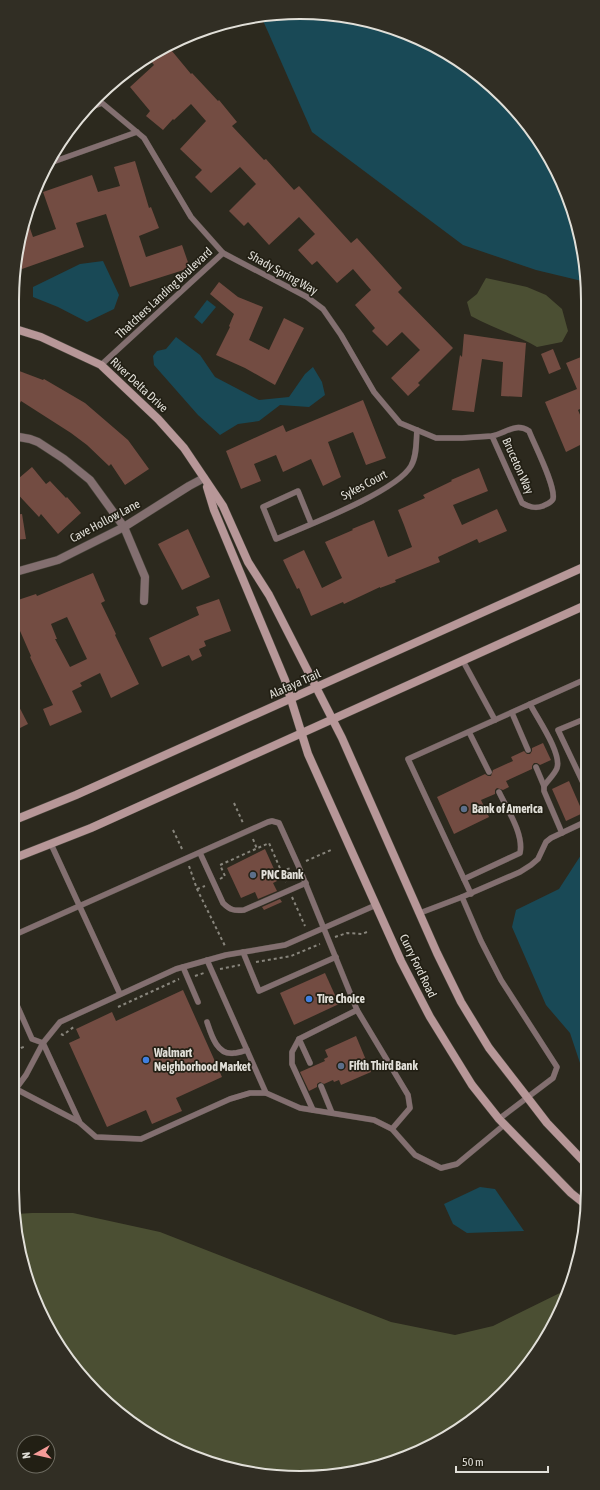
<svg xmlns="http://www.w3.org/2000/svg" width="600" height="1490" viewBox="0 0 600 1490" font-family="'Asap Condensed',sans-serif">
  <rect width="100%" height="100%" fill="#2c291e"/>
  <g fill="#4b4f33">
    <path d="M486,278L527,287L546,295L562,309L568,331L562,342L537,347C516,335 493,328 471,316L467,302L477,294Z"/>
    <path d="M32,1213H73L160,1232L391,1322L455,1335L493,1326L570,1288L528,1366L460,1430L410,1456L356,1472L262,1476L208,1463L156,1440L83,1380L50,1334L27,1283L16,1214Z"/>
  </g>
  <g fill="#194956">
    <path d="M281,13L337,14L392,27L460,61L517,110L558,173L586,262V282L536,270L463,245L312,132L261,16Z"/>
    <path d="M103,261L119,295L114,309L87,322L58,307L33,297V287L80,264Z"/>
    <path d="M207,300L216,307L202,324L194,317Z"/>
    <path d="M176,337L200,355L215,377L259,400L289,397L305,374L313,367L322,382L325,395L309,407L280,405L259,421L238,424L220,435L198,415L154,365L153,356L157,351L166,349Z"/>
    <path d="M587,853L588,1108L583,1103V1072L570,1033L546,1005L512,927L516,910L559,889L581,855Z"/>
    <path d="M480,1187L495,1189L524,1231L467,1233L453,1224L444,1204Z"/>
  </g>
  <g fill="#734c42" fill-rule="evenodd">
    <path d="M167,45L191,74L192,73L218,101L219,100L237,122L232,126L264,160L266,159L294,190L299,186L351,243L357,238L402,288L398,292L453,348L418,383L420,385L408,396L391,378L420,350L402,332L387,346L372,331L375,328L355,305L371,290L353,269L337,283L317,261L312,265L298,250L315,234L299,217L269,245L248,222L244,226L229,211L256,184L240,167L211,193L195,177L202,170L180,149L206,121L191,104L174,120L173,119L163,130L146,116L150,111L130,87L154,65L148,57Z"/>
    <path d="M135,161L149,208L151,207L159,228L139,236L146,257L182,245L190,268L130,287L106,214L76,223L84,247L22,269L19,259L26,217L33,237L56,229L43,192L92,175L98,192L120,186L114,167Z"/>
    <path d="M219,282L238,297L263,307L249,340L269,350L284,318L304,328L275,385L245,368L216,355L230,327L229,326L234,314L210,294Z"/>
    <path d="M464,334L526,343L522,397L501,396L503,362L482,359L474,412L452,410L460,355L462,357Z"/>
    <path d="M553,349L561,369L549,374L541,354Z"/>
    <path d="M586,355V411L584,407L578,410L586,429V442L566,452L545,402L577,389L566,363Z"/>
    <path d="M14,369L43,380L44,379L85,403L128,440L149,469L125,485L111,464L109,466L87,445L71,433L21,401L19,405L12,402V375Z"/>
    <path d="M363,400L386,458L366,465L353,432L328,442L341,477L323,486L311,459L283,472L276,455L254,464L261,481L241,489L226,451L283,425L286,432Z"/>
    <path d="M32,467L46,484L50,481L66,498L67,497L81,513L58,534L41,514L39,517L12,488V484Z"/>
    <path d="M479,468L488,491L453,505L462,525L497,509L507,531L479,543L477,539L438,557L440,562L395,580L396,582L380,588V587L344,604L343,602L311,616L299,588L297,589L283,560L304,550L322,588L342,578L325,542L353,530L352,529L374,520L388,557L412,547L404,525L398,510L425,498L423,495L452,481L451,480Z"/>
    <path d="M22,514L26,539L12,540V515Z"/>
    <path d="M188,529L210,577L182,590L158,544Z"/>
    <path d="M93,573L105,601L101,603L116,634L115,635L139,684L111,698L100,673L80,683L82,686L72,691L82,712L50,726L43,709L53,705L30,657L31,656L17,624L12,626V602L36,594L37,596ZM67,617L87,659L70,667L55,639H57L51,624Z"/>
    <path d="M219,599L231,631L204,641L206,646L199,649L202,656L192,661L189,655L162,667L149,638L199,615L196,607Z"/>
    <path d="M12,693L28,724L12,732Z"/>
    <path d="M543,743L551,760L540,765L537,763H534L532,766V769L506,781L509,787L503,790L497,788L495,790V794L481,800L489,817L454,834L437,797L485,774L488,776H491L493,770L513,761L511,757L524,751L527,754H530L532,751V748Z"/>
    <path d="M569,781L583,813L566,821L552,789Z"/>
    <path d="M265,849L274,869H272L277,881L273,883L277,891L258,899L255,892L241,898L227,868Z"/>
    <path d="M280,899L282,902L264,910L262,907Z"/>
    <path d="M325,973L339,1004L294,1025L280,993Z"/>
    <path d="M183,990L222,1077L176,1098L182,1111L152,1124L146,1110L107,1127L69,1043L80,1038L76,1029L112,1012L116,1021Z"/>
    <path d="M356,1036L371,1072L341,1085L339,1080L334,1082L333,1080L324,1084L320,1082L317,1084V1087L309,1091L300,1072L325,1061L324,1059L328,1057L325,1050Z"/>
  </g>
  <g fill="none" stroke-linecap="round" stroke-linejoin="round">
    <g stroke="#49463c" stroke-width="6">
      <g id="lane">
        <path d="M84,110L102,103L144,138L191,217L223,253L307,297L323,309L341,335L374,392L400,423L436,438H462L492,436L522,503C529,507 535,509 543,506C547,504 551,503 553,499C556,486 534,444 529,431C516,422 506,433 492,436"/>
        <path d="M47,164L137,132"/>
        <path d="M101,365L223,253"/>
        <path d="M311,523L298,491L263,507L276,539C306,526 396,492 411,466C417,456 416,442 417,430"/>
        <path d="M463,661L495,720"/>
        <path d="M530,704C537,718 562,753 557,768C555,774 548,780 544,786"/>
        <path d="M512,713L528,750"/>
        <path d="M587,718L558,730L587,791"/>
        <path d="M469,732L489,772"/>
        <path d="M536,767L544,786V791L562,833"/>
        <path d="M51,844L120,994"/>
        <path d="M200,853L223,903C230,910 234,911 244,910L306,883"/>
        <path d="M464,879L520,853C524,834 507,809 499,792"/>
        <path d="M471,894L408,759L586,679L587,681"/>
        <path d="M462,897L481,941L501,980L557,1067L553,1078L499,1119"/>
        <path d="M420,913L462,897L520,872L531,865L538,859L546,842L551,838L587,821"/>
        <path d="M12,936L268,822L272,821L279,823L298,865L357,1010L408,1095L410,1108L392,1129"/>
        <path d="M243,952L259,991L336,957"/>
        <path d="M207,960L266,1093"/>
        <path d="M183,967L198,1002"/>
        <path d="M12,994L32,1039L43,1043L80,1123L96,1137L141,1139L230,1099L250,1093H266L300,1108L374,1120L392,1129L415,1155L441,1168L457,1164L504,1125"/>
        <path d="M207,1022C211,1034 217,1056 234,1053C238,1053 243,1051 247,1050"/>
        <path d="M299,1039L310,1063"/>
        <path d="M321,1086L332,1113"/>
        <path d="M16,1089L79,1122"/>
        <path d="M12,1094L26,1075L43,1043L60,1022L176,969L226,955L285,945L376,905"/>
        <path d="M313,1110L292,1064V1052L299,1039L357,1010"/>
      </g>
    </g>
    <g stroke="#49463c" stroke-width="9">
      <g id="street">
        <path d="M12,437H19L30,439L38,442L64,459L90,480L124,527L145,577L144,601"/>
        <path d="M12,573L58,560L124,527L189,486L204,478"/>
      </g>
    </g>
    <g stroke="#49463c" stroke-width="9">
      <g id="secondary">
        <path d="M12,328L41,337L101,365L158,419L184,448L223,506L248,562L269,595L342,738L437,953L461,1002L489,1048L527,1097L547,1123L588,1166"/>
        <path d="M207,487L214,510L285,680L308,754L401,961L430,1017L472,1085L499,1119L571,1193L586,1205"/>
        <path d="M12,821L76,795L586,566"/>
        <path d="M12,859L91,828L586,605"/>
      </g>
    </g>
    <g stroke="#88857c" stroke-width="2" stroke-dasharray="3 3" stroke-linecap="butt">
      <path d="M234,803L243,823"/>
      <path d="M173,830L183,851"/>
      <path d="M253,839L257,849"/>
      <path d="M306,861L331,850"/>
      <path d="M189,866L197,889L225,946"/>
      <path d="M281,871L291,868"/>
      <path d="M220,879L225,876L220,865L269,843L286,882"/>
      <path d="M197,889L205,886"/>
      <path d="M292,897L305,926"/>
      <path d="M335,937L347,933L362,934L367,932"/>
      <path d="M256,962L291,956L320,944"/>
      <path d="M220,969L240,965"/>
      <path d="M195,976L204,973"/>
      <path d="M118,1007L179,979"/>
      <path d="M61,1034L63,1035L75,1026"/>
      <path d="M12,1056L21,1048L26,1046"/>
    </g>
    <use href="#lane" stroke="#836f70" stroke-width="5.5"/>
    <use href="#street" stroke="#836f70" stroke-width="8"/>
    <use href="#secondary" stroke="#b79798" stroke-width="8"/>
  </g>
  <g fill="#5c6f8a" stroke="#221f14" stroke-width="1.5">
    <circle cx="464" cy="809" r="4"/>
    <circle cx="253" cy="875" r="4"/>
    <circle cx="341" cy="1066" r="4"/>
  </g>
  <g fill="#3f7fe0" stroke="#221f14" stroke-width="1.5">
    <circle cx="309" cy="999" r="4"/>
    <circle cx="146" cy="1060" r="4"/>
  </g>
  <g text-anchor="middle" stroke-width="3.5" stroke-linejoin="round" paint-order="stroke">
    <g font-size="12" fill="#e1dfd8" stroke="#221f14">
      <text transform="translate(283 273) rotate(29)" y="4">Shady Spring Way</text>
      <text transform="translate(164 293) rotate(-43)" y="4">Thatchers Landing Boulevard</text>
      <text transform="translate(139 385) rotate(43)" y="4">River Delta Drive</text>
      <text transform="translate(518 466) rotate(66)" y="4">Bruceton Way</text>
      <text transform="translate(364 485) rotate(-28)" y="4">Sykes Court</text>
      <text transform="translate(105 521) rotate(-28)" y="4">Cave Hollow Lane</text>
      <text transform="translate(295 684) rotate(-24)" y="4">Alafaya Trail</text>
      <text transform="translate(418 966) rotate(64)" y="4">Curry Ford Road</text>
    </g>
    <g font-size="12" font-weight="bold" fill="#e1dfd8" stroke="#221f14" text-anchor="start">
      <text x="472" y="813">Bank of America</text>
      <text x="261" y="879">PNC Bank</text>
      <text x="317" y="1003">Tire Choice</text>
      <text x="154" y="1057">Walmart<tspan x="154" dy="14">Neighborhood Market</tspan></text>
      <text x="349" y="1070">Fifth Third Bank</text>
    </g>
  </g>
  <path d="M0 0H600V1490H0ZM300 19H300A281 281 0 0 1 581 300V1190A281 281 0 0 1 300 1471H300A281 281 0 0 1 19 1190V300A281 281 0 0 1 300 19Z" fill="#312e24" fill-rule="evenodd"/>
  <path fill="none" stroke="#e1dfd8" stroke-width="2" d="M300 19H300A281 281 0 0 1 581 300V1190A281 281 0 0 1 300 1471H300A281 281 0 0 1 19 1190V300A281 281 0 0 1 300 19Z"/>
  <g transform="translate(36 1454) rotate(262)"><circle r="19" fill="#221f14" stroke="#6e6c62"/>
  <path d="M0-3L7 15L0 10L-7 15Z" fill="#f59b98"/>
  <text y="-6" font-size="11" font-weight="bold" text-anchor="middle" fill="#e1dfd8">N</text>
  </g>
  <path d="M456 1466v6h92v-6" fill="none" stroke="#e1dfd8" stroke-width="2"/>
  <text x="462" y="1466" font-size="12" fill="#e1dfd8" stroke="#221f14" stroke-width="3" paint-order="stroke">50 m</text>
</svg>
